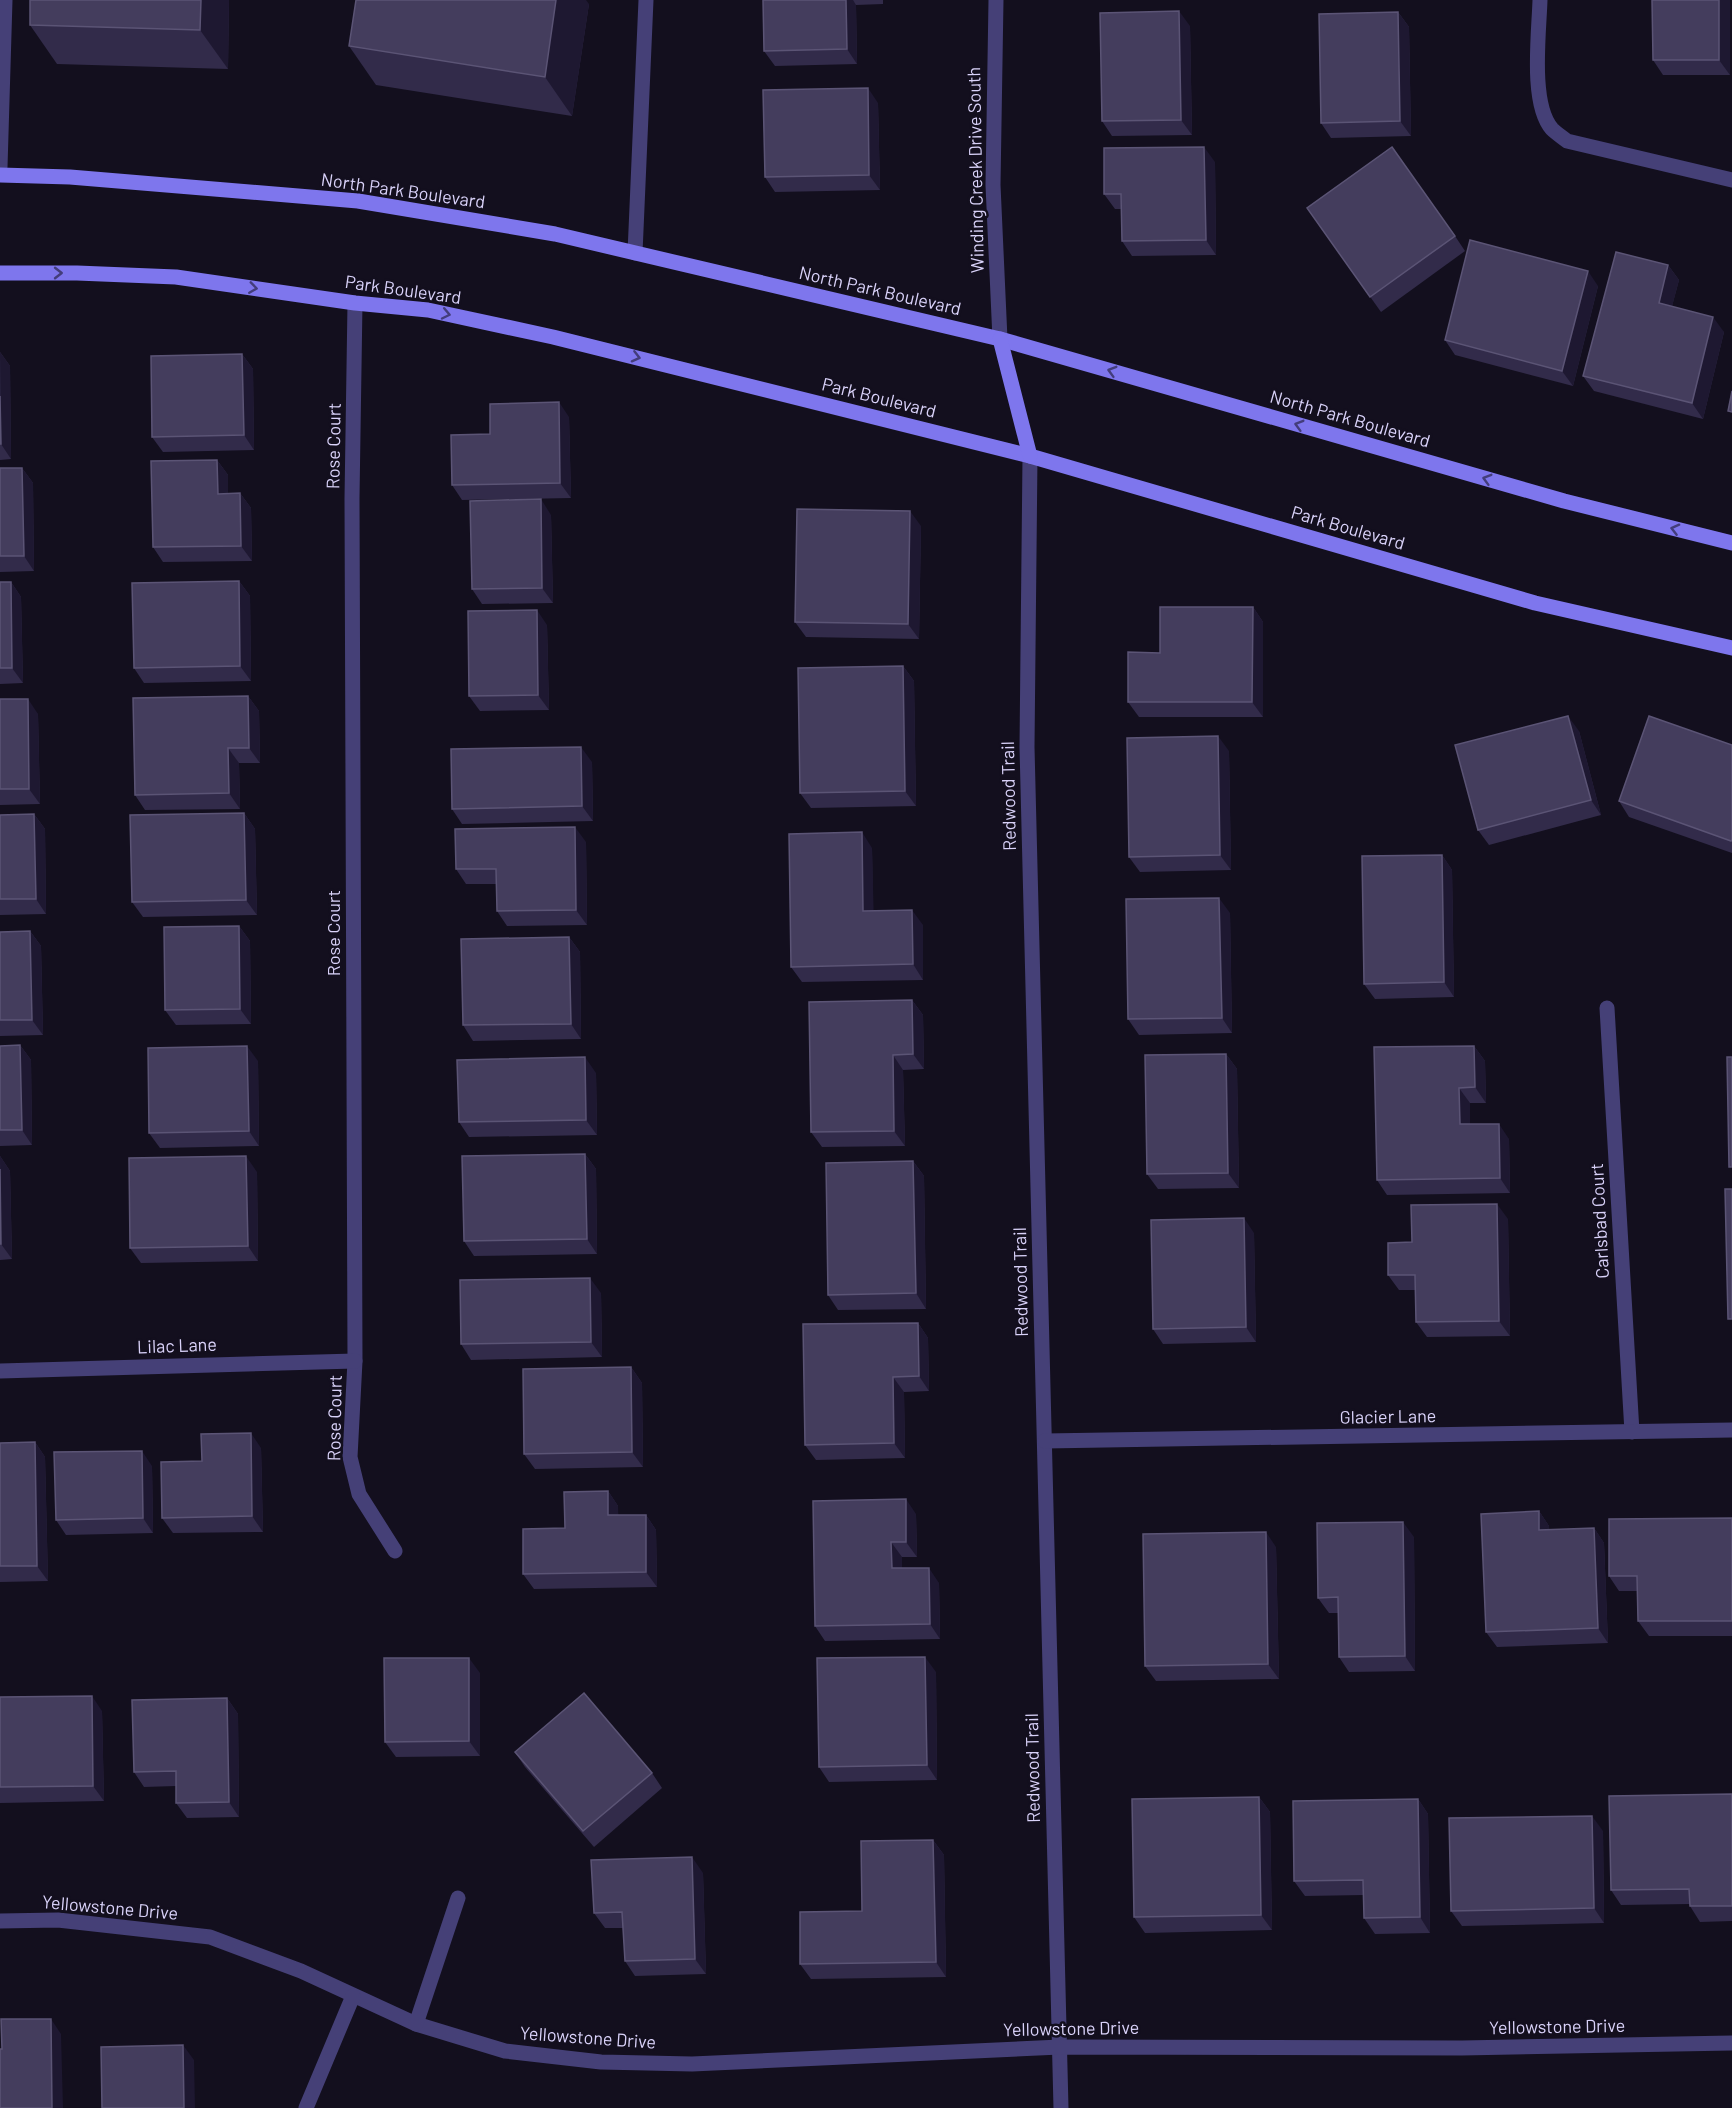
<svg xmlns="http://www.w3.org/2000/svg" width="1732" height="2108" viewBox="0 0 1732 2108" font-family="Barlow,sans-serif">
  <rect width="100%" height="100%" fill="#130f1e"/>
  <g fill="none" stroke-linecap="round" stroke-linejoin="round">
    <g stroke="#454077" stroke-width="15">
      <path d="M0,167L5,0"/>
      <path d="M635,253L646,0"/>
    </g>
    <g stroke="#454077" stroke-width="15">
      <path d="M996,0L993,185L1000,339"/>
      <path d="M1540,0C1539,33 1530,104 1552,129C1556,133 1562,137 1567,141L1732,180"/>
      <path d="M355,303L352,498L355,1361L350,1457L359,1494L395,1551"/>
      <path d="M1030,456L1027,747L1061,2108"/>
      <path d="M1607,1008L1632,1432"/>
      <path d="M0,1371L355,1361"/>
      <path d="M1045,1441L1732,1430"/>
      <path d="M0,1921L58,1920L210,1937L301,1971L416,2024L505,2051L601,2062L692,2064L1060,2047L1462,2048L1732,2043"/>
      <path d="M416,2024L458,1898"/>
      <path d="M306,2108L353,1996"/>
    </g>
    <g stroke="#7e76ed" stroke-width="15">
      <path d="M0,175L70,177L358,201L555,234L1000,339L1564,501L1732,543"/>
      <path d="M0,273H77L176,277L355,303L428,310L553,337L1030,456L1535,603L1732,648"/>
      <path d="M1000,339L1030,456"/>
    </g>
  </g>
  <g fill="#322b4a">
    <path d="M30,0H229L228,69L57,64L30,25Z"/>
    <path d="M763,0H883V4L856,5L857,64L775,66L764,51Z"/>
    <path d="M1652,0H1730V75H1663L1653,60Z"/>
    <path d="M589,4L572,116L376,85L349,46Z"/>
    <path d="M1398,12L1409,27L1411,136L1331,138L1321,123Z"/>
    <path d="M1190,26L1192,135L1112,136L1102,121Z"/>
    <path d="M878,103L880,190L775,192L765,177Z"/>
    <path d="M1215,162L1216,255L1132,256L1122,241L1121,209H1115L1104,194Z"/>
    <path d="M1307,208L1455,236L1465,251L1381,312Z"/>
    <path d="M1668,265L1679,280L1672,306L1724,332L1703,419L1594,391L1583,376Z"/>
    <path d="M1598,286L1573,386L1455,355L1445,340Z"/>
    <path d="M0,352L10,366L11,459L0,460Z"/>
    <path d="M242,354L253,369L254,450L163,452L152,437Z"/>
    <path d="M569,417L571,498L462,500L452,485L490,434Z"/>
    <path d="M217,460L228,475V494L240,493L251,508L252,561L163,562L153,547Z"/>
    <path d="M0,468H22L33,483L34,571L0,572Z"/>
    <path d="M551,515L553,603L482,604L472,589Z"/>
    <path d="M921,526L919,639L806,637L795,622Z"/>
    <path d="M239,581L250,596L251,681L144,683L134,668Z"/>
    <path d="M0,582H11L21,597L23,683L0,684Z"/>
    <path d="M1253,607L1263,622V717H1139L1128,702L1160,653Z"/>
    <path d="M547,625L549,710L480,711L469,696Z"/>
    <path d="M903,666L914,681L916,806L811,808L800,793Z"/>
    <path d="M248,696L259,711L260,763H239L240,809L145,810L135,795Z"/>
    <path d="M0,699L38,714L40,804L0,805Z"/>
    <path d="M1579,731L1601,815L1489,845L1478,830Z"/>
    <path d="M1732,745V853L1629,817L1619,801Z"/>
    <path d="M1229,751L1231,870L1140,872L1129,857Z"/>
    <path d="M592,762L593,821L462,824L452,809Z"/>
    <path d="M244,813L255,829L257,915L143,917L132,902Z"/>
    <path d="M34,814L45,829L46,914L0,915V815Z"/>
    <path d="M586,842L587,925L507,926L497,911L496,884H466L456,869Z"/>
    <path d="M872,848L873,911L923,925V980L802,982L791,967Z"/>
    <path d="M1442,855L1452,870L1454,997L1375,999L1364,984Z"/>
    <path d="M1230,913L1232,1033L1139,1035L1128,1019Z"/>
    <path d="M239,926L250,941L251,1024L176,1025L165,1010Z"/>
    <path d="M30,931L41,946L43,1035L0,1036V932Z"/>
    <path d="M569,937L580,952L581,1039L473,1041L463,1025Z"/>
    <path d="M912,1000L923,1015L924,1069L903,1070L905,1146L822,1147L811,1132Z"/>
    <path d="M20,1045L31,1060L32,1145L0,1146V1046Z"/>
    <path d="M1474,1046L1485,1061L1486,1103H1470V1124L1509,1139L1510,1193L1387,1195L1377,1180Z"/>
    <path d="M1226,1054L1237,1069L1239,1188L1158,1189L1147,1174Z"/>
    <path d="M258,1061L259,1146L160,1148L149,1133Z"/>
    <path d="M596,1073L597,1135L469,1137L459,1122Z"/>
    <path d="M585,1154L596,1169L597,1254L474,1256L464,1241Z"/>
    <path d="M0,1156L10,1171L12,1259L0,1260Z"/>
    <path d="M913,1161L924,1176L926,1309L838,1310L828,1295Z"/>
    <path d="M257,1172L258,1261L141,1263L130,1248Z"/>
    <path d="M1508,1219L1510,1336L1427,1337L1416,1322L1415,1290H1399L1388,1275L1412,1242Z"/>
    <path d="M1254,1233L1256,1342L1163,1344L1153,1329Z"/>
    <path d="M601,1293L602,1357L471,1360L461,1344Z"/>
    <path d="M918,1323L928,1338L929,1391L904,1392L905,1458L816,1460L805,1445Z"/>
    <path d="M631,1367L642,1383L643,1467L535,1469L524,1454Z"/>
    <path d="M35,1442L45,1457L48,1581L0,1582V1443Z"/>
    <path d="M261,1448L263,1532L173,1533L162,1518Z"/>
    <path d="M152,1466L153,1533L66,1535L56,1520Z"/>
    <path d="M608,1491L618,1506V1515H646L656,1530L657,1587L534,1589L523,1574L565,1528Z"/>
    <path d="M1539,1511L1549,1526V1530L1594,1528L1604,1543L1608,1643L1497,1647L1486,1632Z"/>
    <path d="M916,1514L917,1557H902V1568L939,1583L940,1639L825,1641L815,1626Z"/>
    <path d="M1732,1518V1636H1649L1638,1621V1591H1619L1609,1576Z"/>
    <path d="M1414,1537L1415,1671L1349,1672L1339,1657L1338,1613H1329L1318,1598Z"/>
    <path d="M1276,1547L1279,1679L1156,1681L1145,1666Z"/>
    <path d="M936,1672L937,1780L829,1782L819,1767Z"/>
    <path d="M480,1673V1756L396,1757L385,1742Z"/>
    <path d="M0,1697L102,1711L104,1801L0,1803Z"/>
    <path d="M227,1698L238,1714L239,1817L187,1818L176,1803V1786L144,1787L134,1772Z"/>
    <path d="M515,1752L652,1773L662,1788L594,1847L525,1767Z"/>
    <path d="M1732,1794V1921L1700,1922L1690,1906V1904L1621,1905L1611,1890Z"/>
    <path d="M1259,1797L1270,1812L1272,1930L1145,1933L1134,1917Z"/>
    <path d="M1418,1799L1428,1814L1430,1933L1375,1934L1364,1918V1895L1305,1896L1294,1881Z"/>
    <path d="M1603,1831L1604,1923L1462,1926L1451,1911Z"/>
    <path d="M933,1840L944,1855L946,1977L811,1979L800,1964L862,1911Z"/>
    <path d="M703,1873L706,1974L635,1976L625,1961L623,1928H605L594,1913Z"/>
  </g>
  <g fill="#1e1831">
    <path d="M201,0H229L228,69L200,30Z"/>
    <path d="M556,0H586L589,4L572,116L545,77Z"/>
    <path d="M846,0H853L856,5L857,64L847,49Z"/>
    <path d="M1719,0H1730V75L1719,60Z"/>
    <path d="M1179,11L1190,26L1192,135L1181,120Z"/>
    <path d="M1398,12L1409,27L1411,136L1400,121Z"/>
    <path d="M868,88L878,103L880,190L869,175Z"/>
    <path d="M1204,147L1215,162L1216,255L1206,240Z"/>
    <path d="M1668,265L1679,280L1669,318L1659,303Z"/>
    <path d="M1588,271L1598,286L1573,386L1562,371Z"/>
    <path d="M1713,317L1724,332L1703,419L1692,403Z"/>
    <path d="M0,352L10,366L11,459L1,444Z"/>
    <path d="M242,354L253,369L254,450L244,435Z"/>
    <path d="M559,402L569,417L571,498L560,483Z"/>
    <path d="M217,460L228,475V509L218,494Z"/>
    <path d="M22,468L33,483L34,571L24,556Z"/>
    <path d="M240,493L251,508L252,561L241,546Z"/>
    <path d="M541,499L551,515L553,603L542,588Z"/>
    <path d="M910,511L921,526L919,639L908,624Z"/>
    <path d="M239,581L250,596L251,681L240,666Z"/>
    <path d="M11,582L21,597L23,683L12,668Z"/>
    <path d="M1253,607L1263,622V717L1252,702Z"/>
    <path d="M537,610L547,625L549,710L538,695Z"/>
    <path d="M903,666L914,681L916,806L905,791Z"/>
    <path d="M248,696L259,711L260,763L249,748Z"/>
    <path d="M28,699L38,714L40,804L29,789Z"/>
    <path d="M1568,716L1579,731L1601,815L1591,800Z"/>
    <path d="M1218,736L1229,751L1231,870L1220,855Z"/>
    <path d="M581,747L592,762L593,821L582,806Z"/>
    <path d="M228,748L239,763L240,809L229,793Z"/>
    <path d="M244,813L255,829L257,915L246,900Z"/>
    <path d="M34,814L45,829L46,914L36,899Z"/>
    <path d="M575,827L586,842L587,925L576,910Z"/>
    <path d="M862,832L872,848L874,926L863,911Z"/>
    <path d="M1442,855L1452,870L1454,997L1444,982Z"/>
    <path d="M1219,898L1230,913L1232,1033L1222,1018Z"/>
    <path d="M912,910L923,925V980L913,964Z"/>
    <path d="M239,926L250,941L251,1024L240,1009Z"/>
    <path d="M30,931L41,946L43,1035L32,1020Z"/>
    <path d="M569,937L580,952L581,1039L571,1024Z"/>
    <path d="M912,1000L923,1015L924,1069L913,1054Z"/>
    <path d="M20,1045L31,1060L32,1145L22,1130Z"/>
    <path d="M247,1046L258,1061L259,1146L249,1131Z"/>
    <path d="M1474,1046L1485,1061L1486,1103L1475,1087Z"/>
    <path d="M1226,1054L1237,1069L1239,1188L1228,1173Z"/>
    <path d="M893,1055L903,1070L905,1146L894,1131Z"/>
    <path d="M585,1057L596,1073L597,1135L586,1120Z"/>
    <path d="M1459,1088L1470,1103V1140L1460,1124Z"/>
    <path d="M1499,1124L1509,1139L1510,1193L1500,1178Z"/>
    <path d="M585,1154L596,1169L597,1254L587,1239Z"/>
    <path d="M0,1156L10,1171L12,1259L1,1244Z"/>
    <path d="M246,1156L257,1172L258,1261L248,1246Z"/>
    <path d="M913,1161L924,1176L926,1309L916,1293Z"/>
    <path d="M1497,1204L1508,1219L1510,1336L1499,1321Z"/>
    <path d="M1244,1218L1254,1233L1256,1342L1246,1327Z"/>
    <path d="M590,1278L601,1293L602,1357L591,1342Z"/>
    <path d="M918,1323L928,1338L929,1391L919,1376Z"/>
    <path d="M631,1367L642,1383L643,1467L632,1452Z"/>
    <path d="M893,1377L904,1392L905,1458L894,1443Z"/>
    <path d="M251,1433L261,1448L263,1532L252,1516Z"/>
    <path d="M35,1442L45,1457L48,1581L37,1566Z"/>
    <path d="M142,1451L152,1466L153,1533L143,1518Z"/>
    <path d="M608,1491L618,1506L619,1530L608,1515Z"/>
    <path d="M906,1499L916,1514L917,1557L906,1542Z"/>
    <path d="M1539,1511L1549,1526L1550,1545L1539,1530Z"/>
    <path d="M646,1515L656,1530L657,1587L646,1572Z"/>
    <path d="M1403,1522L1414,1537L1415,1671L1405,1656Z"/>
    <path d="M1594,1528L1604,1543L1608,1643L1598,1628Z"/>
    <path d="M1266,1532L1276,1547L1279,1679L1268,1664Z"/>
    <path d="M891,1542L902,1557V1584L892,1568Z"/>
    <path d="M929,1568L939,1583L940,1639L930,1624Z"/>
    <path d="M925,1657L936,1672L937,1780L927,1765Z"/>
    <path d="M469,1658L480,1673V1756L469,1741Z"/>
    <path d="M92,1696L102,1711L104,1801L93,1786Z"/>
    <path d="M227,1698L238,1714L239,1817L229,1802Z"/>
    <path d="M1259,1797L1270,1812L1272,1930L1261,1915Z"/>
    <path d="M1418,1799L1428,1814L1430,1933L1420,1917Z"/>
    <path d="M1592,1816L1603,1831L1604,1923L1594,1908Z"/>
    <path d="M933,1840L944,1855L946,1977L936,1962Z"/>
    <path d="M692,1857L703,1873L706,1974L695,1959Z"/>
    <path d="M51,2019L61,2034L63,2108H52Z"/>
    <path d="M183,2045L194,2060L195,2108H184Z"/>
  </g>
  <g fill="#443d5d" stroke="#5b5475" stroke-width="1.5">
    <path d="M30,0H201L200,30L30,25Z"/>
    <path d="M356,0H556L545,77L349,46Z"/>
    <path d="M763,0H846L847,49L764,51Z"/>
    <path d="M1652,0H1719V60H1653Z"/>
    <path d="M1179,11L1181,120L1102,121L1100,13Z"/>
    <path d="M1398,12L1400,121L1321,123L1319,14Z"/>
    <path d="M868,88L869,175L765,177L763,90Z"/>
    <path d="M1204,147L1206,240L1122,241L1121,194H1104V148Z"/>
    <path d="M1392,147L1455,236L1370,297L1307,208Z"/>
    <path d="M1470,240L1588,271L1562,371L1445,340Z"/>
    <path d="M1616,252L1668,265L1659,303L1713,317L1692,403L1583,376Z"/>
    <path d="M242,354L244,435L152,437L151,356Z"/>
    <path d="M1732,391V412L1728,411Z"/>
    <path d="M0,396L1,444H0Z"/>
    <path d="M559,402L560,483L452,485L451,435L490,434V404Z"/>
    <path d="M217,460L218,494L240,493L241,546L153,547L151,461Z"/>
    <path d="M0,468H22L24,556H0Z"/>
    <path d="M541,499L542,588L472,589L470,501Z"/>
    <path d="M797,509L910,511L908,624L795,622Z"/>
    <path d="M239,581L240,666L134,668L132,583Z"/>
    <path d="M0,582H11L12,668H0Z"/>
    <path d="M1160,607H1253L1252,702H1128V652L1160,653Z"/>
    <path d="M537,610L538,695L469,696L468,611Z"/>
    <path d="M903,666L905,791L800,793L798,668Z"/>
    <path d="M248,696L249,748H228L229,793L135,795L133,698Z"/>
    <path d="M0,699H28L29,789H0Z"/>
    <path d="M1568,716L1591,800L1478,830L1455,745Z"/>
    <path d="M1649,716L1732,745V839L1731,841L1619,801Z"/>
    <path d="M1218,736L1220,855L1129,857L1127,738Z"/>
    <path d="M581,747L582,806L452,809L451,749Z"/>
    <path d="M244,813L246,900L132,902L130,815Z"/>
    <path d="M34,814L36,899H0V815Z"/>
    <path d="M575,827L576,910L497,911L496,869H456L455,829Z"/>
    <path d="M862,832L863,911L912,910L913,964L791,967L789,834Z"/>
    <path d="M1442,855L1444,982L1364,984L1362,856Z"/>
    <path d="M1219,898L1222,1018L1128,1019L1126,899Z"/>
    <path d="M239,926L240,1009L165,1010L164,927Z"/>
    <path d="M30,931L32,1020H0V932Z"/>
    <path d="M569,937L571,1024L463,1025L461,939Z"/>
    <path d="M912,1000L913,1054L893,1055L894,1131L811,1132L809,1002Z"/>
    <path d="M20,1045L22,1130H0V1046Z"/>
    <path d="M247,1046L249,1131L149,1133L148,1048Z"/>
    <path d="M1474,1046L1475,1087L1459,1088L1460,1124H1499L1500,1178L1377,1180L1374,1047Z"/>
    <path d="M1226,1054L1228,1173L1147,1174L1145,1055Z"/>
    <path d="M585,1057L586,1120L459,1122L457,1060Z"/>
    <path d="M1727,1057H1732V1167H1729Z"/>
    <path d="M585,1154L587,1239L464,1241L462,1156Z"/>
    <path d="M246,1156L248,1246L130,1248L129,1158Z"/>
    <path d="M913,1161L916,1293L828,1295L826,1163Z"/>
    <path d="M0,1169L1,1244H0Z"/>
    <path d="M1725,1189H1732V1319H1728Z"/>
    <path d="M1497,1204L1499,1321L1416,1322L1415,1275H1388V1243L1412,1242L1411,1205Z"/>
    <path d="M1244,1218L1246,1327L1153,1329L1151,1220Z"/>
    <path d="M590,1278L591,1342L461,1344L460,1280Z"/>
    <path d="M918,1323L919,1376L893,1377L894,1443L805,1445L803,1324Z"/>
    <path d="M631,1367L632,1452L524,1454L523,1369Z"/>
    <path d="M251,1433L252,1516L162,1518L161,1462L202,1461L201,1434Z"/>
    <path d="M35,1442L37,1566H0V1443Z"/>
    <path d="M142,1451L143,1518L56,1520L54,1452Z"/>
    <path d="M608,1491V1515H646V1572L523,1574V1529L565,1528L564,1492Z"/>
    <path d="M906,1499V1542H891L892,1568H929L930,1624L815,1626L813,1501Z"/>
    <path d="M1539,1511V1530L1594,1528L1598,1628L1486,1632L1481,1514Z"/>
    <path d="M1732,1518V1621H1638L1637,1576H1609V1519Z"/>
    <path d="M1403,1522L1405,1656L1339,1657L1338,1597L1318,1598L1317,1523Z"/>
    <path d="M1266,1532L1268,1664L1145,1666L1143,1534Z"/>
    <path d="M925,1657L927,1765L819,1767L817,1658Z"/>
    <path d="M384,1658H469V1741L385,1742Z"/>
    <path d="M584,1693L652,1773L583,1831L515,1752Z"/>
    <path d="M92,1696L93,1786L0,1787V1697Z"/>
    <path d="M227,1698L229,1802L176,1803V1771L134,1772L132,1700Z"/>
    <path d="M1732,1794V1906H1690L1689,1889L1611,1890L1609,1796Z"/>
    <path d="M1259,1797L1261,1915L1134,1917L1132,1799Z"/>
    <path d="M1418,1799L1420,1917L1364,1918L1363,1880L1294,1881L1293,1801Z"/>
    <path d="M1592,1816L1594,1908L1451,1911L1449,1818Z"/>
    <path d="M933,1840L936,1962L800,1964V1912L862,1911L861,1841Z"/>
    <path d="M692,1857L695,1959L625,1961L622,1912L594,1913L591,1860Z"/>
    <path d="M1,2019H51L52,2108H0V2049H2Z"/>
    <path d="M183,2045L184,2108H102L101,2047Z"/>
  </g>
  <defs><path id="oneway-chevron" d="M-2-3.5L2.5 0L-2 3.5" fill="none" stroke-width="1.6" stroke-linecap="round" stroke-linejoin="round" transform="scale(1.5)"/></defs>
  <g stroke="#433d7b">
    <use href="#oneway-chevron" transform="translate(58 273)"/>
    <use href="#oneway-chevron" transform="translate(253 288) rotate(8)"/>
    <use href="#oneway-chevron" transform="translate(446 314) rotate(12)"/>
    <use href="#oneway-chevron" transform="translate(636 357) rotate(14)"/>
    <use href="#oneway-chevron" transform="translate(1112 371) rotate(-164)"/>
    <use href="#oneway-chevron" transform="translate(1299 425) rotate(-164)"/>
    <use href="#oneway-chevron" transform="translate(1487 479) rotate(-164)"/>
    <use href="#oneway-chevron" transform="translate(1675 529) rotate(-166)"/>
  </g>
  <g text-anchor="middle" stroke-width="5" stroke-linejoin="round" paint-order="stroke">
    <g font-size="18" fill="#d9d2f9" stroke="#130f1e">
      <text transform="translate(976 170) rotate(-91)" y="6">Winding Creek Drive South</text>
      <text transform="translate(403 191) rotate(8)" y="6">North Park Boulevard</text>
      <text transform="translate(403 290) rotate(8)" y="6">Park Boulevard</text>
      <text transform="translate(880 291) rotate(13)" y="6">North Park Boulevard</text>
      <text transform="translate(879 398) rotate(14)" y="6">Park Boulevard</text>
      <text transform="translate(1350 419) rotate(16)" y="6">North Park Boulevard</text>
      <text transform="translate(334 446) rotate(-89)" y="6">Rose Court</text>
      <text transform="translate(1348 528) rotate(16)" y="6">Park Boulevard</text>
      <text transform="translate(1009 796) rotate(-91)" y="6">Redwood Trail</text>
      <text transform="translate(334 933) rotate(-90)" y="6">Rose Court</text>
      <text transform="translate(1600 1221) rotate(-93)" y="6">Carlsbad Court</text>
      <text transform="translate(1021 1282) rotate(-91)" y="6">Redwood Trail</text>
      <text transform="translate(177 1346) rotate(-2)" y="6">Lilac Lane</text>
      <text transform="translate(1388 1417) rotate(-1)" y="6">Glacier Lane</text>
      <text transform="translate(335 1418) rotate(-89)" y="6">Rose Court</text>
      <text transform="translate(1033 1768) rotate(-91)" y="6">Redwood Trail</text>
      <text transform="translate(110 1908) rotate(5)" y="6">Yellowstone Drive</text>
      <text transform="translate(1557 2027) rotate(-1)" y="6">Yellowstone Drive</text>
      <text transform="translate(1071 2029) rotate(-1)" y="6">Yellowstone Drive</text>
      <text transform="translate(588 2038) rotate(4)" y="6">Yellowstone Drive</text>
    </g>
  </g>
</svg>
